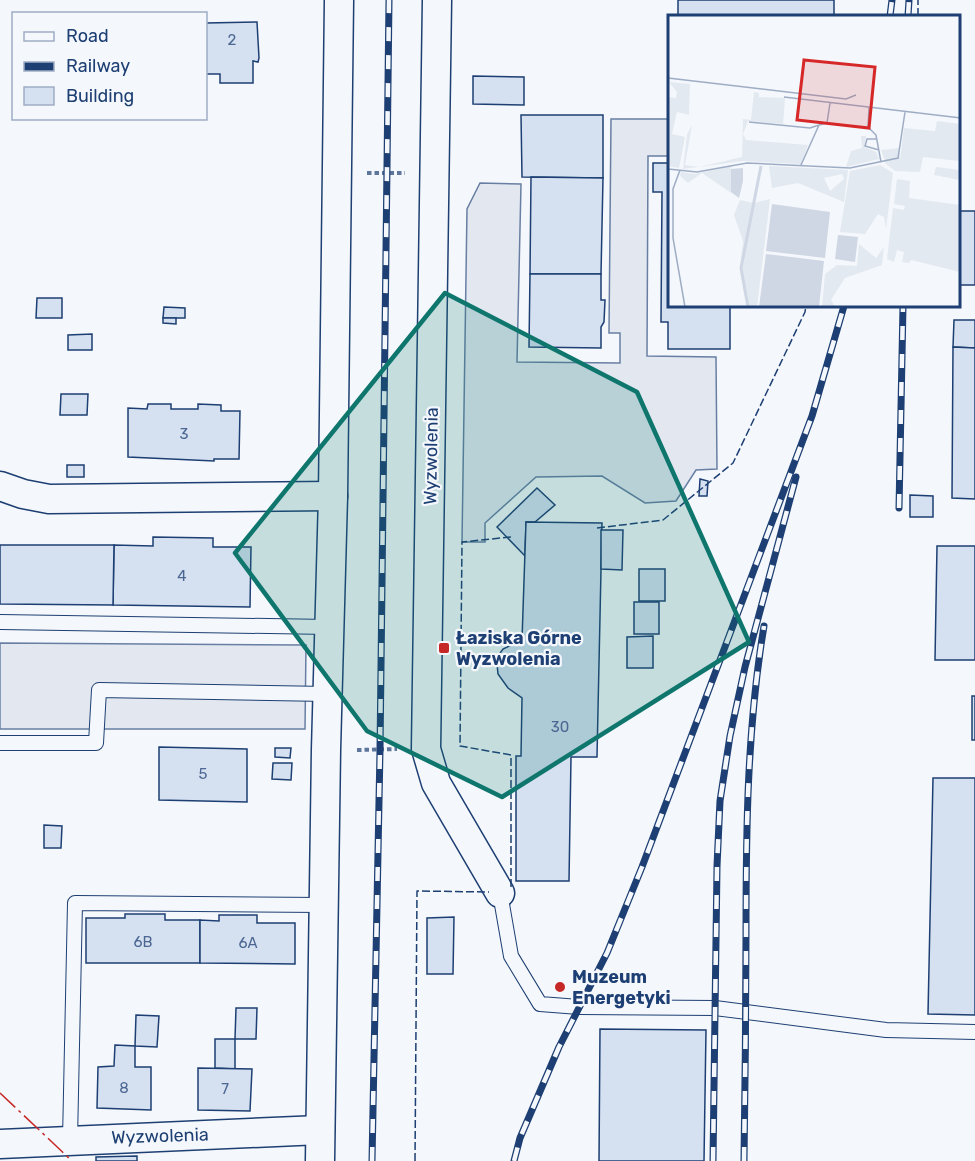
<svg xmlns="http://www.w3.org/2000/svg" width="975" height="1161" viewBox="0 0 975 1161" font-family="Rubik,sans-serif">
  <rect width="100%" height="100%" fill="#f4f7fb"/>
  <g fill="#e3e8f0" stroke="#687fa3" stroke-width="1.5">
    <path d="M611,119H669V156H648L647,356L716,357L717,469L696,470L676,501L645,503L602,476L536,477L485,523V542H462L467,209L480,183L521,184L517,362L620,363V333H609Z"/>
    <path d="M0,643L306,645L305,729H0Z"/>
  </g>
  <g fill="#d5e0f0" stroke="#1d3f73" stroke-width="1.5">
    <rect x="678" y="0" width="156" height="16"/>
    <path d="M257,22L259,58L258,62L253,61V83H220V74H206V23Z"/>
    <path d="M473,76L524,77V105L473,104Z"/>
    <path d="M521,115H603V178L522,177Z"/>
    <path d="M653,163H669V306H730V349H668V322H661L662,192H653Z"/>
    <path d="M531,177L603,178L601,274H530Z"/>
    <rect x="958" y="211" width="17" height="74"/>
    <path d="M530,274H601V300H605L604,322L601,327V348L529,347Z"/>
    <path d="M37,298H62V318H36Z"/>
    <path d="M164,307L185,308V318H163Z"/>
    <path d="M163,318H176V324L163,323Z"/>
    <path d="M954,320H975V348L953,347Z"/>
    <path d="M92,334V350H68V335Z"/>
    <path d="M953,347L975,348V499L952,498Z"/>
    <path d="M61,394H88L87,415H60Z"/>
    <path d="M148,404H171V409H198V404L221,405V411H240L239,459H214V461L128,457V408L147,409Z"/>
    <rect x="67" y="465" width="17" height="12"/>
    <path d="M700,479L708,481L707,496H699Z"/>
    <path d="M537,488L555,505L535,522H526L525,556L497,527Z"/>
    <path d="M910,495L933,496V517H910Z"/>
    <path d="M526,522L602,523L597,757H571L569,881H516V756H521L522,698L508,688L498,674L497,664L500,653L503,649L522,640Z"/>
    <path d="M601,530H623L622,570L601,569Z"/>
    <path d="M153,537L213,538V547H251L250,607L113,605L114,545L153,546Z"/>
    <path d="M0,545H114L113,605L0,604Z"/>
    <path d="M937,546H975V660H935Z"/>
    <rect x="639" y="569" width="26" height="32"/>
    <rect x="634" y="602" width="25" height="32"/>
    <path d="M653,636V668H627V637Z"/>
    <rect x="972" y="696" width="3" height="44"/>
    <path d="M159,747L247,749V802L159,800Z"/>
    <path d="M275,748H291L290,758L275,757Z"/>
    <path d="M273,763H292L291,780L272,779Z"/>
    <path d="M933,778H975V1015L928,1014Z"/>
    <path d="M44,825L62,826L61,848H44Z"/>
    <path d="M125,914H165V920H200V963H86V918H125Z"/>
    <path d="M219,915H257V923H295V964L200,963V920L219,921Z"/>
    <path d="M454,917L453,974H427V918Z"/>
    <path d="M236,1008H257L256,1039H235Z"/>
    <path d="M136,1015L159,1016L157,1047L135,1046Z"/>
    <path d="M600,1029L706,1030L704,1161H599Z"/>
    <path d="M215,1039H235V1069L215,1068Z"/>
    <path d="M115,1045L135,1046V1067H151V1110L97,1108L98,1067L114,1066Z"/>
    <path d="M198,1068L252,1069L250,1111L198,1110Z"/>
    <path d="M137,1156V1161H96V1157Z"/>
  </g>
  <g fill="none" stroke-linecap="round" stroke-linejoin="round">
    <g stroke="#1d3f73" stroke-width="16">
      <g id="service">
        <path d="M0,622L329,627"/>
        <path d="M0,743H96L99,690L327,694"/>
        <path d="M500,893L511,956L540,1004L579,1007L715,1008L886,1030L975,1032"/>
        <path d="M70,1140L75,903L323,905"/>
      </g>
    </g>
    <g stroke="#1d3f73" stroke-width="31">
      <g id="minor">
        <path d="M437,0L426,749L436,783L500,893"/>
        <path d="M0,486L23,494L49,499L333,496"/>
        <path d="M0,1144L320,1130"/>
        <path d="M320,1161L326,750L333,496L339,0"/>
      </g>
    </g>
    <g stroke="#5e769c" stroke-width="4" stroke-dasharray="4.5 3" stroke-linecap="butt">
      <path d="M367,173H405"/>
      <path d="M357,750L397,749"/>
    </g>
    <use href="#service" stroke="#f4f7fb" stroke-width="14"/>
    <use href="#minor" stroke="#f4f7fb" stroke-width="28"/>
    <g stroke="#1d3f73" stroke-width="7">
      <g id="rail">
        <path d="M890,16L892,0"/>
        <path d="M908,16L909,0"/>
        <path d="M899,508L903,306"/>
        <path d="M372,1161L380,750L389,0"/>
        <path d="M514,1161L520,1138L559,1047L607,953L642,867L812,416L844,306"/>
        <path d="M713,1161L717,866L720,801L730,736L745,667L796,477"/>
        <path d="M744,1161C745,1085 746,1010 746,934C746,831 747,728 764,626"/>
      </g>
    </g>
    <use href="#rail" stroke="#f4f7fb" stroke-width="4.5" stroke-dasharray="14" stroke-linecap="butt"/>
    <g stroke="#1d3f73" stroke-width="1.5" stroke-dasharray="8 3" stroke-linecap="butt">
      <path d="M918,16V0"/>
      <path d="M597,528L663,520L733,463L805,312L806,306"/>
      <path d="M511,537L462,542L460,746L511,755V888"/>
      <path d="M415,1161L417,891L489,892"/>
    </g>
    <path stroke="#c62828" stroke-width="1.5" stroke-dasharray="21 4.5 3 4.5" stroke-linecap="butt" d="M0,1093L72,1161"/>
  </g>
  <path fill="#0f766e" fill-opacity="0.2" stroke="#0f766e" stroke-width="4.5" stroke-linejoin="round" d="M445,293L637,392L749,642L502,797L367,731L235,553Z"/>
  <g fill="#c62828" stroke="#f4f7fb" stroke-width="2">
    <rect x="438" y="642" width="12" height="12" rx="3"/>
    <circle cx="560" cy="987" r="6"/>
  </g>
  <g text-anchor="middle" stroke-width="4.5" stroke-linejoin="round" paint-order="stroke">
    <g font-size="15" fill="#4b6792">
      <text x="232" y="45">2</text>
      <text x="184" y="439">3</text>
      <text x="182" y="581">4</text>
      <text x="560" y="732">30</text>
      <text x="203" y="779">5</text>
      <text x="143" y="947">6B</text>
      <text x="248" y="948">6A</text>
      <text x="124" y="1093">8</text>
      <text x="225" y="1094">7</text>
    </g>
    <g font-size="18" fill="#1d3f73" stroke="#f4f7fb">
      <text transform="translate(431 456) rotate(-89)" y="6">Wyzwolenia</text>
      <text transform="translate(160 1136) rotate(-2)" y="6">Wyzwolenia</text>
    </g>
    <g font-size="18" font-weight="bold" fill="#1d3f73" stroke="#f4f7fb" text-anchor="start">
      <text x="456" y="644">Łaziska Górne<tspan x="456" dy="21">Wyzwolenia</tspan></text>
      <text x="572" y="983">Muzeum<tspan x="572" dy="21">Energetyki</tspan></text>
    </g>
  </g>
  <g transform="translate(668 15)">
    <rect width="292" height="292" fill="#f4f7fb"/>
    <path d="M1,67L22,69L21,100L9,97L4,119L17,122L11,153L0,151V82L8,83L9,77ZM86,77L91,78V82L117,83L115,109L80,106L75,119L78,125L140,130L133,149L75,146L15,154L19,120L24,110L17,150L31,152L74,142L75,104L83,105ZM269,106L292,109V146L255,142L252,157L227,156L218,149L213,135L231,133L232,144L236,113L267,116ZM193,121H198L196,132L208,137L211,144L178,152L183,136L194,133ZM212,150L225,158L218,214L216,202L210,199L197,219L172,217L182,156ZM63,151V178L34,158L20,168L12,161L13,157L27,159ZM101,151L180,155L176,187L130,168L104,173ZM174,159L176,164L162,176L156,163ZM268,152L292,155V165L266,160ZM229,164L242,166L241,183L292,190V257L243,245L241,248L234,247L236,237L229,235L226,247L219,244L225,193L236,195L237,191L226,189ZM102,184L89,292H79L72,254L75,226L66,200L72,185L86,188ZM191,229L208,243L216,232L214,250L177,263L163,285L167,292H154L157,259L169,250L189,251Z" fill="#e3e9f0" fill-rule="evenodd"/>
    <path d="M75,153V166L71,183L63,177V154ZM104,189L162,197L157,243L98,236ZM170,220L190,222L187,247L167,244ZM98,239L156,246L151,292H91Z" fill="#cfd7e4"/>
    <path fill="none" stroke="#cfd7e4" stroke-width="3" d="M80,292L73,253L93,151"/>
    <path fill="none" stroke="#9eadc5" stroke-width="1.5" d="M0,63L178,84L188,80M116,82L293,103M201,93L200,112L208,120L213,147M81,107L142,113L151,110L133,150M151,110L159,108L162,88M209,124H199L197,131L211,135M0,154L29,157L79,148L182,153L230,143L237,97M12,155L5,174V223L17,292"/>
    <path fill="#d62828" fill-opacity="0.15" stroke="#d62828" stroke-width="3" d="M136,45L207,52L201,113L129,105Z"/>
    <rect width="292" height="292" fill="none" stroke="#1d3f73" stroke-width="3"/>
  </g>
  <rect x="12" y="12" width="195" height="108" fill="#f4f7fb" stroke="#9eadc5" stroke-width="1.5"/>
  <rect x="24" y="32" width="30" height="9" fill="#f4f7fb" stroke="#9eadc5" stroke-width="1.5"/>
  <text x="66" y="42" font-size="18" fill="#1d3f73">Road</text>
  <rect x="24" y="62" width="30" height="9" fill="#1d3f73" stroke="#9eadc5" stroke-width="1.5"/>
  <text x="66" y="72" font-size="18" fill="#1d3f73">Railway</text>
  <rect x="24" y="87" width="30" height="18" fill="#d5e0f0" stroke="#9eadc5" stroke-width="1.5"/>
  <text x="66" y="102" font-size="18" fill="#1d3f73">Building</text>
</svg>
